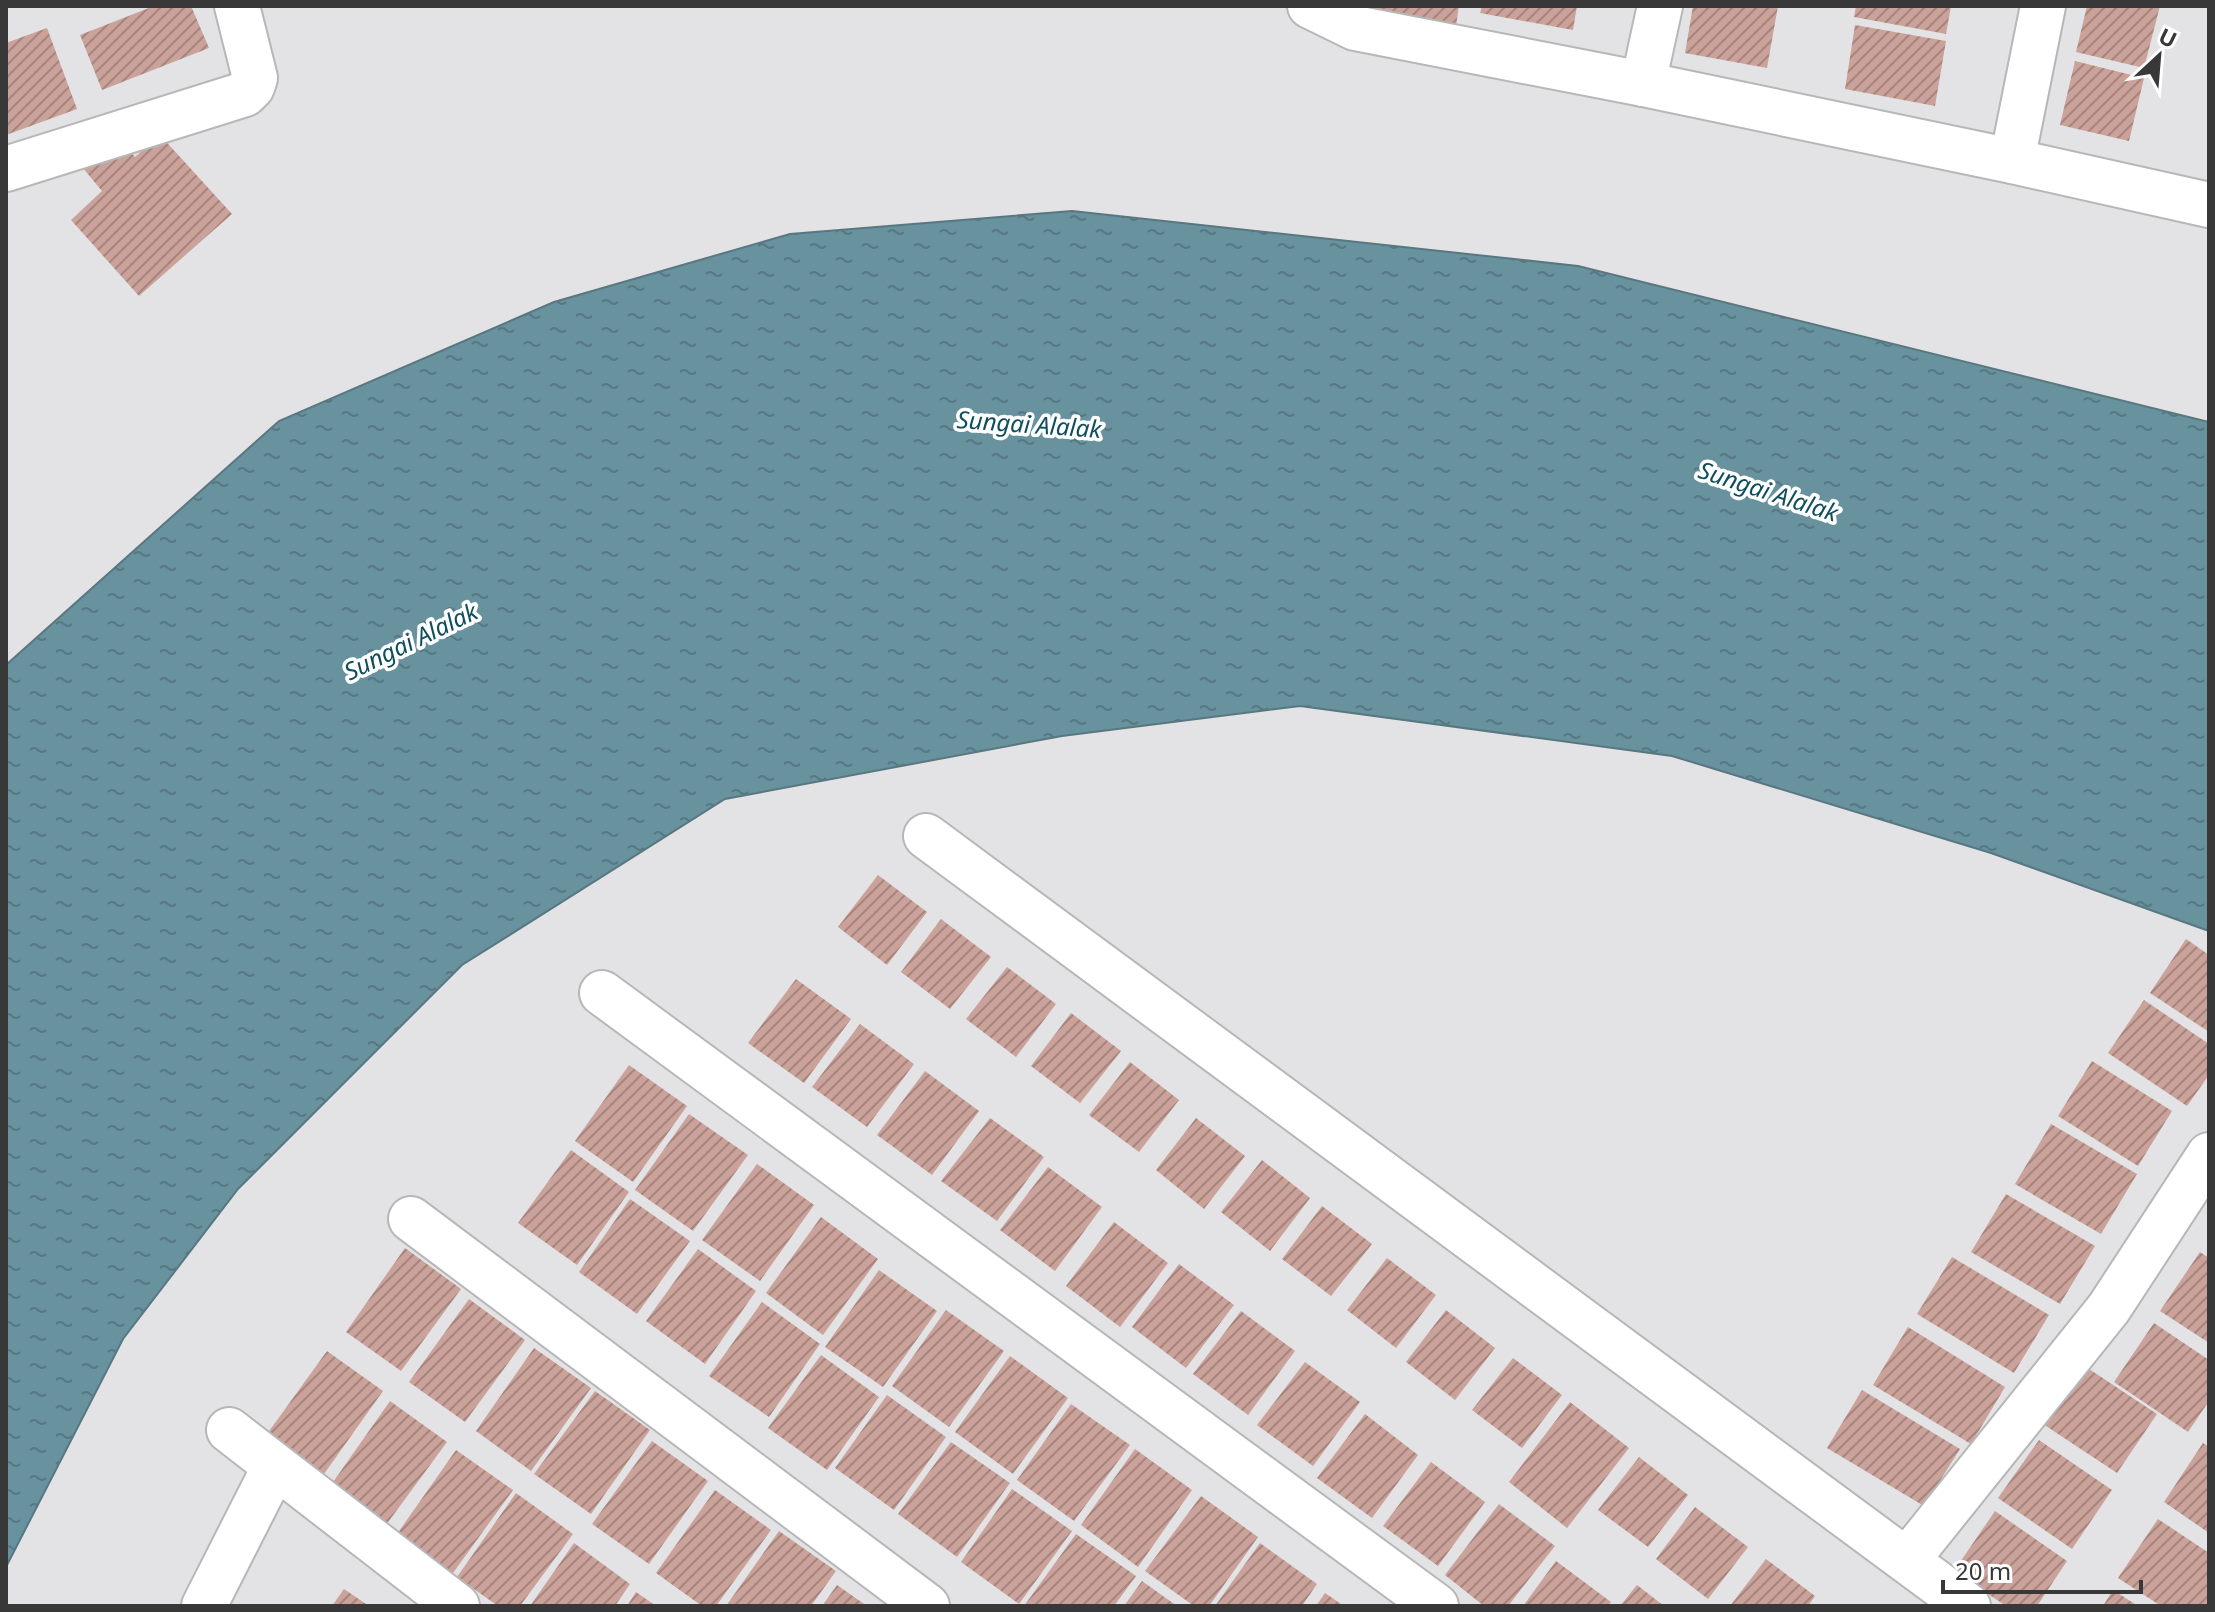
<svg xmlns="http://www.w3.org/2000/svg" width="2215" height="1612" viewBox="0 0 2215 1612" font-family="'Noto Sans',sans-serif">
  <defs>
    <pattern id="water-ripples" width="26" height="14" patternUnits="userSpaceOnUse" patternTransform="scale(2)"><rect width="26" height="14" fill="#67929e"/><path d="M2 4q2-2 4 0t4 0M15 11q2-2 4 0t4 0" fill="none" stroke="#567882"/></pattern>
    <pattern id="building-hatch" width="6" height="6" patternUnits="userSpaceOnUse" patternTransform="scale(2)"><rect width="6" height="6" fill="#cba29a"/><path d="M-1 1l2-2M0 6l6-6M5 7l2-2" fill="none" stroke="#a6857f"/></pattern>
  </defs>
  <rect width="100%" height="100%" fill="#e3e3e5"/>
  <path fill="url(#water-ripples)" stroke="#597780" stroke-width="2" d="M1072,211L1578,266L2209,422V931L1991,853L1672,756L1300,706L1062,736L725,799L462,965L238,1189L123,1339L6,1567V665L279,421L554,302L790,234Z"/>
  <g fill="url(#building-hatch)">
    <path d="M154,6H191L209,48L102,90L80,35Z"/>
    <path d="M1377,6H1459L1456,26L1376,11Z"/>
    <path d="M1482,6H1577L1573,30L1480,13Z"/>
    <path d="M1693,6H1778L1767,68L1685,53Z"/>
    <path d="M1856,6H1951L1946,34L1854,17Z"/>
    <path d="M2087,6H2160L2144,68L2076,52Z"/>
    <path d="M1855,25L1946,41L1935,106L1845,89Z"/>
    <path d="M47,28L77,109L6,135V43Z"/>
    <path d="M2075,61L2144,78L2129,141L2060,125Z"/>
    <path d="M160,135L232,214L139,296L71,220L102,191L82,167L117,136L135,157Z"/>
    <path d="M878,875L927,912L887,965L838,927Z"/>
    <path d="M941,919L991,957L950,1009L901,972Z"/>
    <path d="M2186,939L2209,955V1032L2150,993Z"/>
    <path d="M1007,967L1056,1004L1016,1057L966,1019Z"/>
    <path d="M796,979L851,1019L804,1083L748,1043Z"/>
    <path d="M2144,1000L2209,1044V1075L2187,1106L2108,1053Z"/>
    <path d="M1071,1013L1121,1051L1080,1103L1031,1066Z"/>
    <path d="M860,1024L914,1064L867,1127L812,1087Z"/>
    <path d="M2092,1061L2172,1111L2138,1166L2058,1116Z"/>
    <path d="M1130,1062L1179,1100L1139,1152L1089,1115Z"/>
    <path d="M629,1065L687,1106L633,1182L575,1141Z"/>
    <path d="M925,1071L979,1111L932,1175L877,1135Z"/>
    <path d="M689,1114L748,1155L693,1231L635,1190Z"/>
    <path d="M990,1118L1044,1157L997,1221L941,1181Z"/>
    <path d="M1196,1118L1245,1156L1204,1209L1156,1170Z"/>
    <path d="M2051,1124L2137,1174L2101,1234L2015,1184Z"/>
    <path d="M571,1150L629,1192L577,1265L518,1223Z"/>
    <path d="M1262,1160L1310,1198L1270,1251L1221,1212Z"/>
    <path d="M757,1164L814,1205L760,1281L702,1240Z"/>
    <path d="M1048,1167L1102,1207L1055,1271L1000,1230Z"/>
    <path d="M2006,1194L2095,1246L2060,1304L1971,1252Z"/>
    <path d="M630,1199L690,1241L637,1314L579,1272Z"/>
    <path d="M1322,1206L1372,1244L1331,1296L1282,1259Z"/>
    <path d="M821,1217L878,1259L823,1335L766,1293Z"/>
    <path d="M1114,1222L1168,1263L1120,1327L1066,1286Z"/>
    <path d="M405,1248L461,1289L401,1371L346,1332Z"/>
    <path d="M698,1249L756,1291L705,1364L646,1321Z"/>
    <path d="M2200,1252L2209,1258V1343L2160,1311Z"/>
    <path d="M1952,1257L2049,1315L2014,1373L1917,1314Z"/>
    <path d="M1387,1258L1436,1295L1396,1348L1347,1310Z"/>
    <path d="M1179,1264L1234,1305L1186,1368L1132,1327Z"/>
    <path d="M879,1270L937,1311L883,1387L825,1347Z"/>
    <path d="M469,1299L525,1340L465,1422L409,1382Z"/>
    <path d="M762,1302L820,1344L769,1417L709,1376Z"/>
    <path d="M946,1310L1004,1351L949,1427L892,1386Z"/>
    <path d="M1446,1310L1495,1348L1455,1400L1406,1362Z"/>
    <path d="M1241,1311L1295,1351L1248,1415L1193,1374Z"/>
    <path d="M2154,1323L2209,1360V1401L2188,1432L2114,1382Z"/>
    <path d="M1908,1327L2005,1387L1971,1444L1873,1385Z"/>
    <path d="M534,1348L591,1388L531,1471L476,1431Z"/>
    <path d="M327,1351L383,1391L324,1474L267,1434Z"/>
    <path d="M821,1355L879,1397L827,1470L768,1428Z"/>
    <path d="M1010,1356L1068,1398L1013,1474L955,1432Z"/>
    <path d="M1513,1358L1562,1395L1522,1448L1472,1410Z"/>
    <path d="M1305,1362L1360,1402L1313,1466L1257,1425Z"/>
    <path d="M2083,1365L2157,1414L2117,1473L2043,1424Z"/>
    <path d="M1862,1390L1960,1449L1924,1506L1827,1448Z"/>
    <path d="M595,1391L650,1430L591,1514L534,1474Z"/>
    <path d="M887,1395L946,1437L894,1510L835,1468Z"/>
    <path d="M390,1401L447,1442L386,1525L331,1485Z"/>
    <path d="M1570,1402L1629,1448L1567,1528L1509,1482Z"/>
    <path d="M1071,1404L1130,1445L1074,1521L1017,1480Z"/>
    <path d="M1365,1414L1418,1455L1372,1518L1317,1478Z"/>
    <path d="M2039,1440L2112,1490L2072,1549L1998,1498Z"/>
    <path d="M652,1441L708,1481L649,1564L592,1524Z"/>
    <path d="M951,1442L1010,1483L957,1557L898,1514Z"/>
    <path d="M2203,1443L2209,1447V1533L2164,1502Z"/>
    <path d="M1135,1449L1192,1490L1138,1567L1081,1525Z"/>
    <path d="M456,1450L513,1490L453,1573L397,1534Z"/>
    <path d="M1639,1457L1688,1495L1648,1547L1598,1510Z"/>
    <path d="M1431,1462L1485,1502L1438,1566L1383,1526Z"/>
    <path d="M1012,1489L1072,1531L1019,1604L961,1562Z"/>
    <path d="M715,1490L771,1530L716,1606H702L656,1573Z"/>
    <path d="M516,1493L573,1534L520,1606H498L457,1577Z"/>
    <path d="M1201,1496L1258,1537L1209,1606H1194L1145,1571Z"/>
    <path d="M1499,1504L1555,1546L1508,1606H1484L1445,1575Z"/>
    <path d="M1695,1507L1748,1547L1708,1599L1656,1559Z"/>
    <path d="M1995,1511L2067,1561L2037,1606H2006L1954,1571Z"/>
    <path d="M2158,1519L2209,1553V1602L2207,1606H2161L2118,1578Z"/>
    <path d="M779,1531L836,1571L811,1606H726Z"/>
    <path d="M1076,1534L1136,1576L1114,1606H1024Z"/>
    <path d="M574,1543L630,1584L615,1606H530Z"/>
    <path d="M1260,1543L1317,1584L1302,1606H1215Z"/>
    <path d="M1766,1559L1815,1596L1808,1606H1730Z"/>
    <path d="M1556,1561L1611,1602L1608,1606H1523Z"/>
    <path d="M1142,1581L1177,1606H1124Z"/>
    <path d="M837,1585L867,1606H822Z"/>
    <path d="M1637,1585L1664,1606H1620Z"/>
    <path d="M344,1589L369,1606H332Z"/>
    <path d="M2113,1590L2138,1606H2103Z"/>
    <path d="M636,1592L656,1606H627Z"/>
    <path d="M1325,1593L1344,1606H1316Z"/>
  </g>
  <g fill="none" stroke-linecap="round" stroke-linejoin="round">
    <g stroke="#b7b7b9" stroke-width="48">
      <g id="minor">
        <path d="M1310,6L1355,28L1643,84L2012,161L2209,205"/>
        <path d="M1643,84L1660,6"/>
        <path d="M2012,161L2043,6"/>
        <path d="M6,169L245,94L252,87L255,78L237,6"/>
        <path d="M926,836L1968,1606"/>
        <path d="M602,993L1436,1606"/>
        <path d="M411,1219L927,1606"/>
        <path d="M229,1430L457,1606"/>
        <path d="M1907,1560L2109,1308L2209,1155"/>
        <path d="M204,1606L275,1466"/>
      </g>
    </g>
    <use href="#minor" stroke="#fff" stroke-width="44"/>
  </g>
  <g text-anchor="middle" stroke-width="7" stroke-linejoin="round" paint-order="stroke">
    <g font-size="24" font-style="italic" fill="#0f4e5c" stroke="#fff">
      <text transform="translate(1029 425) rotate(4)" y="8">Sungai Alalak</text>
      <text transform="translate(1768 492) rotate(18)" y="8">Sungai Alalak</text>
      <text transform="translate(411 642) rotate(-26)" y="8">Sungai Alalak</text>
    </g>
  </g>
  <rect width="2215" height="1612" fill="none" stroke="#383839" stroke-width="16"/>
  <g transform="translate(2159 56) rotate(26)" stroke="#ffffff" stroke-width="6" paint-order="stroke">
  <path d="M0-6L14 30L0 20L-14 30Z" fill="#383839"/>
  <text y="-12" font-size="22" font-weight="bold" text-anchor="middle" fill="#383839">U</text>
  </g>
  <path d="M1943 1580v12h198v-12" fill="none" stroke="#383839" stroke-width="4"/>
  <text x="1955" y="1580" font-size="24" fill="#383839" stroke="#ffffff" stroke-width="6" paint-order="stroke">20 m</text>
</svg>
